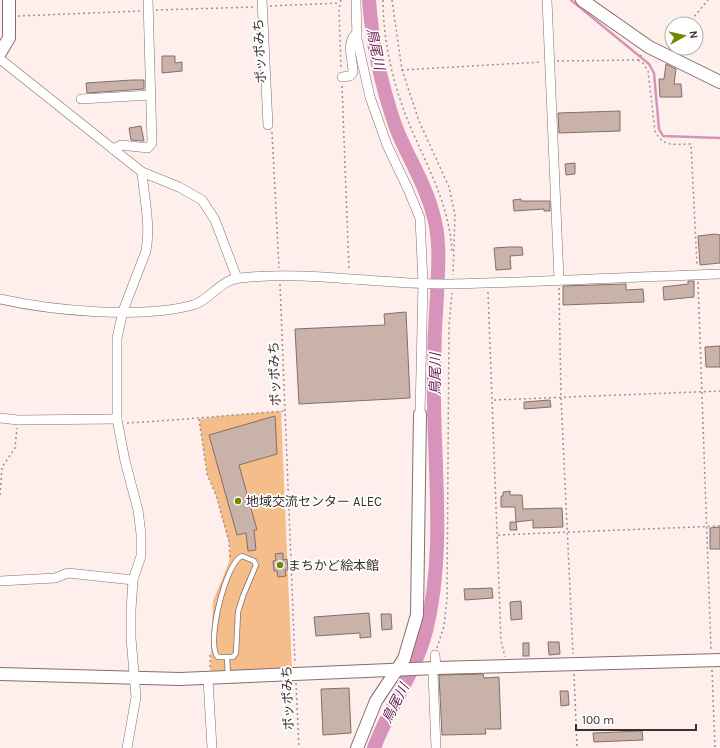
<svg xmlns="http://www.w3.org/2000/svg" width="720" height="748" viewBox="0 0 720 748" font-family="Karla,'Noto Sans JP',sans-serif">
  <rect width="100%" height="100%" fill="#feefed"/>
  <path fill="#f5bd8a" d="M281,411L292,670L210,673L213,601L229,562L230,547L216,495L207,474L199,419L221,416Z"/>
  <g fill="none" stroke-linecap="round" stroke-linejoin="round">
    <path stroke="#d793b9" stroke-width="2.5" d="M571,0L649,64L654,73L659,129L663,136L720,138"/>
    <path stroke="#d793b9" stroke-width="14" d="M369,0C372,43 381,84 395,125C406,155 425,182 433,214C441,240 438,268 437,295C435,321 434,346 434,372C432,458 447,547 426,631C415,673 389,708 374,748"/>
  </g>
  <g fill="#c8b2a9" stroke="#836f67">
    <path d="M162,56H175V63L182,62V71L162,73Z"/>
    <path d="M666,64L676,69L674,84H681L682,97H660L659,79H664Z"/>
    <path d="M132,80H144V89L87,93L86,83Z"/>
    <path d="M620,111V131L559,133L558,113Z"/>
    <path d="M141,126L144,141L131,140L129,128Z"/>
    <path d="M575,163V174L566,175L565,164Z"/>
    <path d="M521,199V201H550V211H544V209L514,211L513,200Z"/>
    <path d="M715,234L720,235V263L700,265L698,236Z"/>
    <path d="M509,247H522L523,255L510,256L511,269L496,270L494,248Z"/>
    <path d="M688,281H694V297L664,300L663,287L688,284Z"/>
    <path d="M626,284V290L643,289L644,302L563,305V286Z"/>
    <path d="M406,312L410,398L299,404L295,329L385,325L384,314Z"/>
    <path d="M720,346V367H706L705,347Z"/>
    <path d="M550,400L551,407L524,409V402Z"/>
    <path d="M275,416L277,454L239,465L257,530H254L256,550L248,551L246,533L237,535L209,435Z"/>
    <path d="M510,491V495H522L523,509L562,508L563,527L533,528V520L516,522L515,507H501V496H503V492Z"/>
    <path d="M510,522H516L517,530H510Z"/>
    <path d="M720,527V549H710V528Z"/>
    <path d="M283,553V560L287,559L288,570H285L286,576L278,577L277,571H274L273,561L276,560L275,554Z"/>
    <path d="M492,588L493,598L465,600L464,589Z"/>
    <path d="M521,601L522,619L511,620L510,602Z"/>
    <path d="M369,613L371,637L360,638V633L316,636L314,617Z"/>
    <path d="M381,614H391L392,629L382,630Z"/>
    <path d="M548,642H559L560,654L549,655Z"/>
    <rect x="523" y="643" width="6" height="13"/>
    <path d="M483,674L484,678L499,677L501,729H485L486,734L442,735L439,675Z"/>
    <path d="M349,688L351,733L323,735L321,689Z"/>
    <path d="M560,691H568L569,705L561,706Z"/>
    <path d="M642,731L643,740L594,742L593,733Z"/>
  </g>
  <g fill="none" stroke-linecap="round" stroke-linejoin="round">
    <g stroke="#856e6c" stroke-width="6">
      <g id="service">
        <path d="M242,556L254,561L256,565L243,596L238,612L236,653L233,657H218C205,646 226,561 242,556Z"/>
        <path d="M227,657L228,676"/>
      </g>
    </g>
    <g stroke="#856e6c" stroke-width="10">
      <g id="minor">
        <path d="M262,0L268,125"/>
        <path d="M356,0L357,39L370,97L387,145L408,189L420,218L423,283L420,414"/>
        <path d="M547,0L559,279"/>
        <path d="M0,59L142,172L179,187L202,200L215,220L237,278"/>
        <path d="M342,77L350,76L353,72C353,60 345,42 357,33"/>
        <path d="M81,99L151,95"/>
        <path d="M113,149L121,145L148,148L152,143L148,0"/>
        <path d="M0,299C53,311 141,319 193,305C211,300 219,280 240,278C309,270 379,285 449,284C539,282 630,277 720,274"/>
        <path d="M0,418L18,420L117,419"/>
        <path d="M0,581L55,578L68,573L133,580"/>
        <path d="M435,655L436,668L433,673L436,748"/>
        <path d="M208,679L212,748"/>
        <path d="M127,748L136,697L131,638V610L133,580L141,556V534L138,510L125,461L117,419V338L123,311L146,251C151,225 144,198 142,172"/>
      </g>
    </g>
    <g stroke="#856e6c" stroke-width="14">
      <g id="tertiary">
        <path d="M582,0L649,47L720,82"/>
        <path d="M0,53L9,38V0"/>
        <path d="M0,674L180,679L436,668L720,660"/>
        <path d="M357,748L376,701L404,659L417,615L420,414"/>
      </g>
    </g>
    <g stroke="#9d918f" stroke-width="1.5" stroke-dasharray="2 3" stroke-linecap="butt">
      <path d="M341,0L339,10L341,68"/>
      <path d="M383,0C383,40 393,84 408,121C426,165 450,204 452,253"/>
      <path d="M392,0L402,70L419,121L449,187L455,215L453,275"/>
      <path d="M270,6L340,3"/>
      <path d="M156,10L254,7"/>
      <path d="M18,16L140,11"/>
      <path d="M688,24L708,0"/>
      <path d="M638,60L643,63L648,71L655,131C663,148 675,144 691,144L697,266"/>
      <path d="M557,61L638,60L642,54"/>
      <path d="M402,70L541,62"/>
      <path d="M342,86L349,270"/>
      <path d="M272,132L279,268"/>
      <path d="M698,282L711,650"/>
      <path d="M280,284L295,663"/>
      <path d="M559,288L561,397L573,654"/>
      <path d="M488,292L501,641L505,657"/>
      <path d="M494,400L720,391"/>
      <path d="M199,419L207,474L216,495L229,541L230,559"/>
      <path d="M127,423C180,420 232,415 285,411"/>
      <path d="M0,495L2,467L15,448L17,428"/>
      <path d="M498,535L720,526"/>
      <path d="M437,648L444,626L447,599L449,326L452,293"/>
      <path d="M210,667V655"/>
      <path d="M712,670L715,748"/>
      <path d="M574,674L577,748"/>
      <path d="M296,683L299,748"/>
    </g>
    <use href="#service" stroke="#fff" stroke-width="4.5"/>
    <use href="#minor" stroke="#fff" stroke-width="9"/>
    <use href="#tertiary" stroke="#fff" stroke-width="12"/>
  </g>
  <g fill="#6f8a00" stroke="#fff" stroke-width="1.5">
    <circle cx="238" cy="501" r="4"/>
    <circle cx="280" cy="565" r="4"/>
  </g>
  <g text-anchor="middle" stroke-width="3.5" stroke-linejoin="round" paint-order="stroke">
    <g font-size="13" fill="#39302f" stroke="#fff">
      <text transform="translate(259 51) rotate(-93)" y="5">ポッポみち</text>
      <text transform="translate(274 374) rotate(-92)" y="5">ポッポみち</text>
      <text transform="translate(287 698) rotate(-92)" y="5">ポッポみち</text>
    </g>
    <g font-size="13" fill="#39302f" stroke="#fff" text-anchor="start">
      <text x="246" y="506">地域交流センター ALEC</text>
      <text x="288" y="570">まちかど絵本館</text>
    </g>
    <g font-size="14" font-style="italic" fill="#67184c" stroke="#fff">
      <text transform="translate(376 49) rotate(79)" y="5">鳥尾川</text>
      <text transform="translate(435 374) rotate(-90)" y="5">鳥尾川</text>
      <text transform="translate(395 703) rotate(-63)" y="5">鳥尾川</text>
    </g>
  </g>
  <g transform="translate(684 36) rotate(82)"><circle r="19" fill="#ffffff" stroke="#b0acac"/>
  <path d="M0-3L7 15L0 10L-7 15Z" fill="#6f8a00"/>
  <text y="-6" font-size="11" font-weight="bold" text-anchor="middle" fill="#39302f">N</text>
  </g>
  <path d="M576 724v6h120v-6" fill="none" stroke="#39302f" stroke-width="2"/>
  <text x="582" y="724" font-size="12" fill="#39302f" stroke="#ffffff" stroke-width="3" paint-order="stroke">100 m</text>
</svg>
